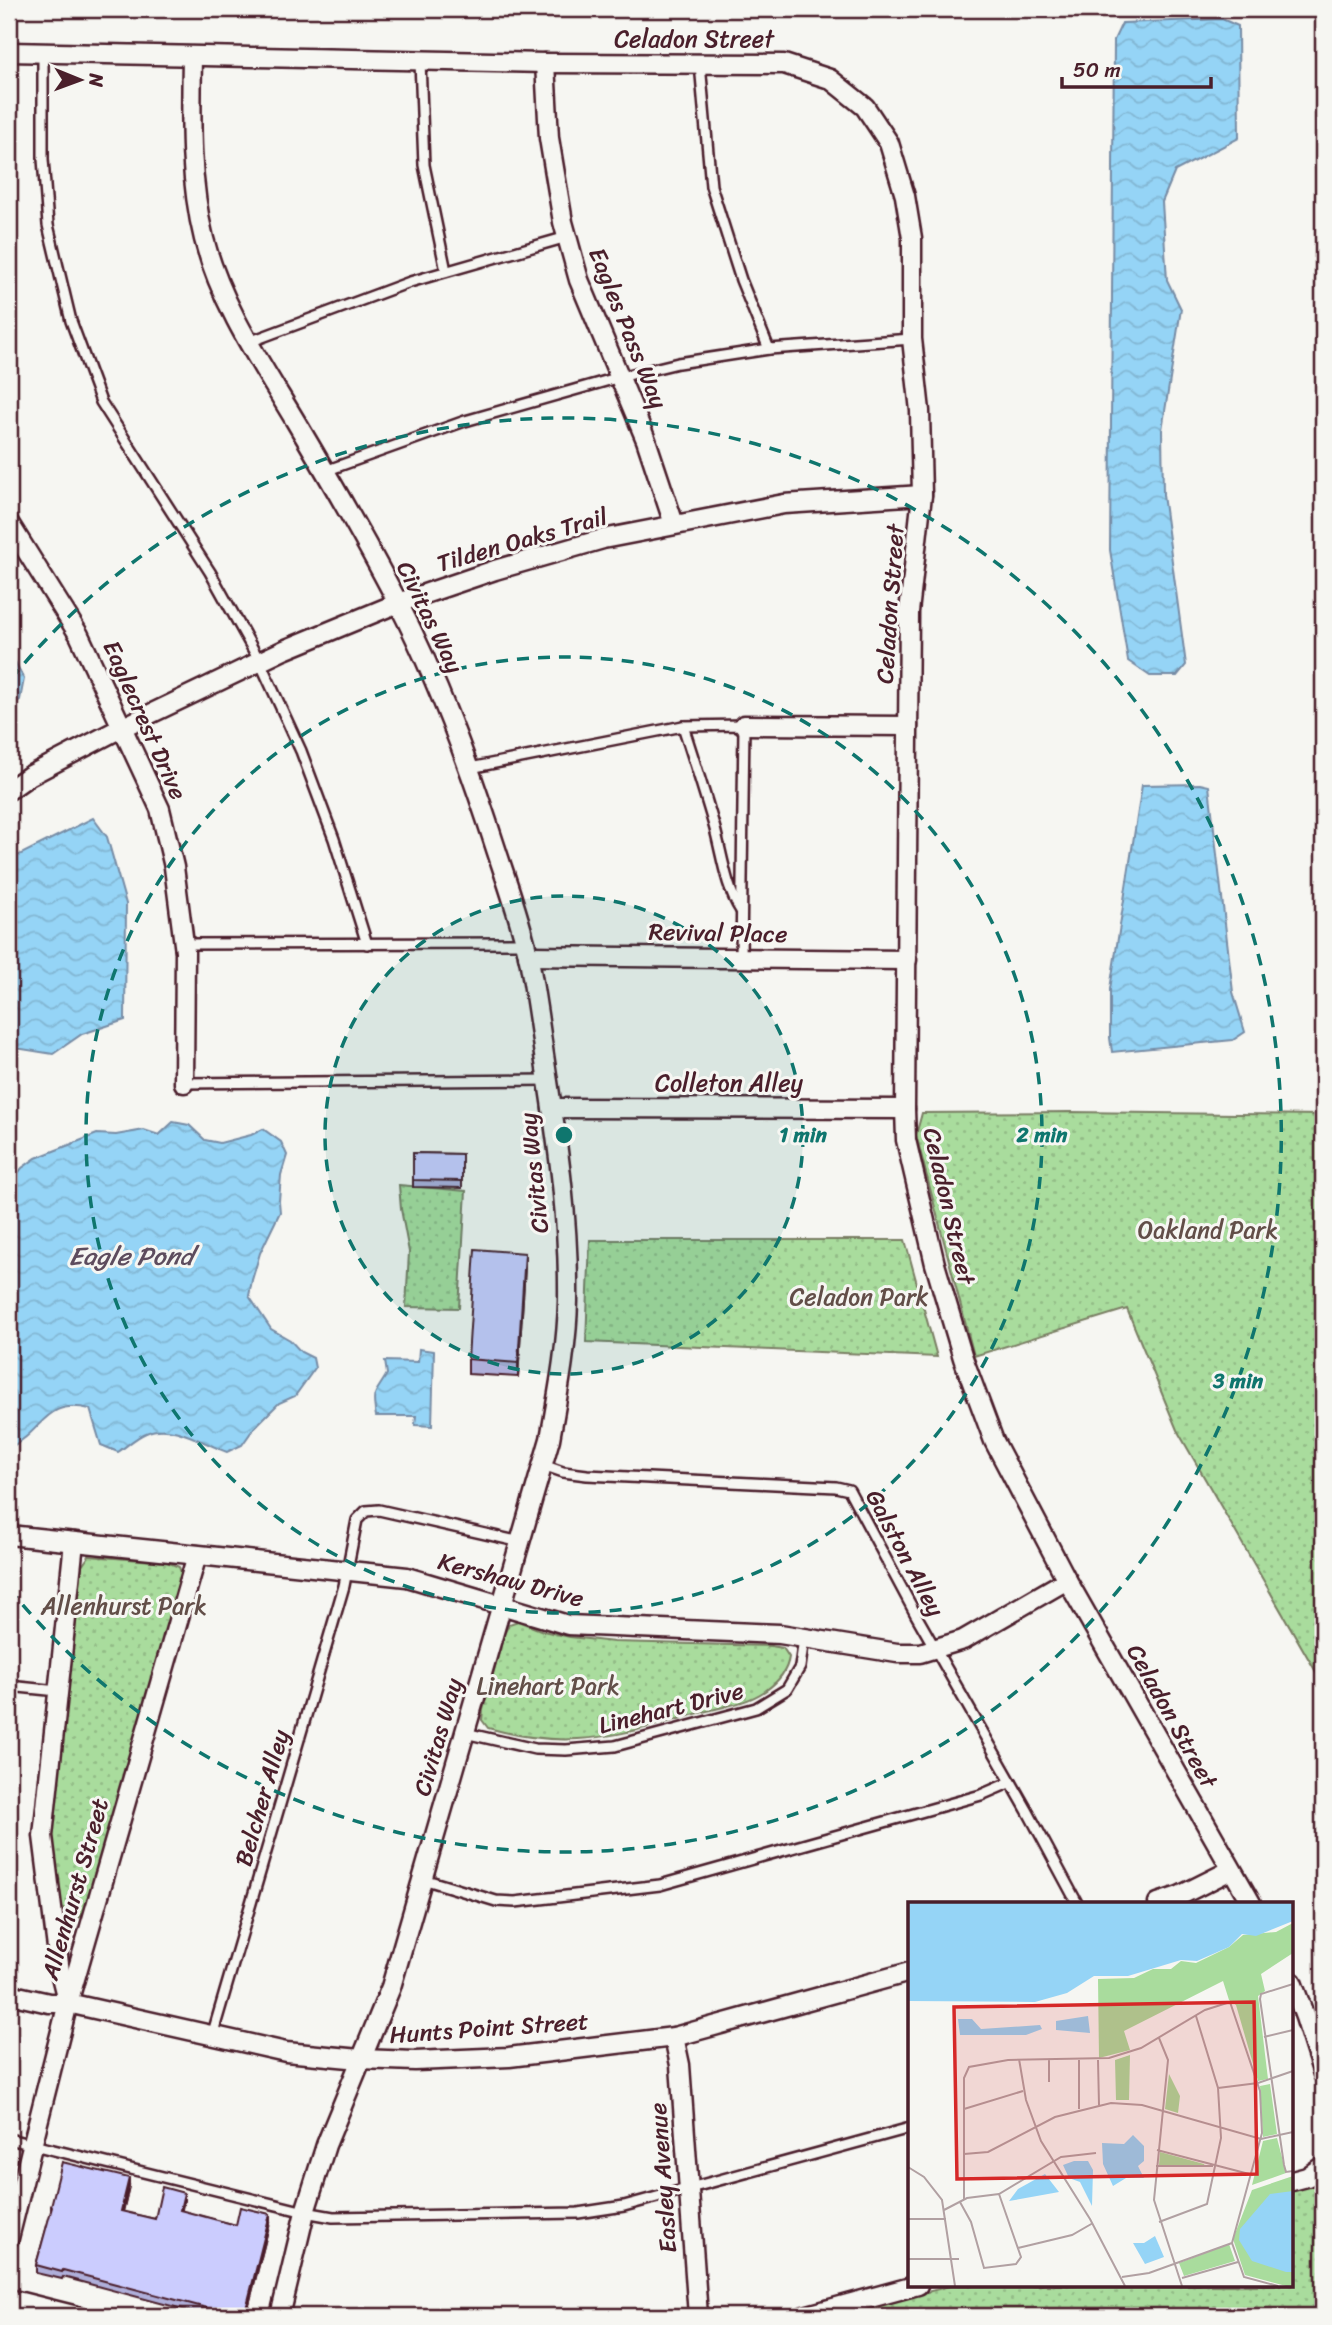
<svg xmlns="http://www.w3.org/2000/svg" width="1332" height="2325" viewBox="0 0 1332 2325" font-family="Sriracha,sans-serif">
  <defs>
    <pattern id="park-dots" width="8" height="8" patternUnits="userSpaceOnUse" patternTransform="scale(1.75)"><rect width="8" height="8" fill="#a9dc9d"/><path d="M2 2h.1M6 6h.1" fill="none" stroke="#93bc87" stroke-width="1.8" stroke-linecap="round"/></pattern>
    <pattern id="water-waves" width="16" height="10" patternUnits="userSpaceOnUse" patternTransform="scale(1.75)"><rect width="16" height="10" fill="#95d4f6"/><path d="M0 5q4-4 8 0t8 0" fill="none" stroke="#82b6d3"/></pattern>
  </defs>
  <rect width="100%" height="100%" fill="#f6f6f2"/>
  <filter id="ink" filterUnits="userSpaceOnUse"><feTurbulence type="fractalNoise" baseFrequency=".0143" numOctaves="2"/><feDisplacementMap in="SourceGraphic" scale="14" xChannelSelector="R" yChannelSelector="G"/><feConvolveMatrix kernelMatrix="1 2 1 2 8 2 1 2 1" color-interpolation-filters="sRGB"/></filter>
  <g filter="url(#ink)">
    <g fill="url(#park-dots)" stroke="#7a7e64" stroke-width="2">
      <path d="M1070,1112L1323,1115V1684L1177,1430L1127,1309L974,1356L916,1135L922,1113Z"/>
      <path d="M399,1185L466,1191L459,1308L406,1307L409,1252L401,1209Z"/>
      <path d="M590,1240H905L937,1357L586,1342Z"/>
      <path d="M89,1556L167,1562L179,1567L182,1575L83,1916L70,1920L62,1911L52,1838L82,1566Z"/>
      <path d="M518,1621L543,1631L570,1637L614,1642L771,1646L783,1648L789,1657C787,1672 778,1682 765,1691C746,1704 721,1707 699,1713C659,1724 620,1737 578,1739C547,1741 517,1736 488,1728L482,1720L483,1710L504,1634L509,1624Z"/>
      <path d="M1323,2177V2316H838L953,2285H1292V2191L1311,2185Z"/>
    </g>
    <g fill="url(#water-waves)" stroke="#778ca5" stroke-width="2">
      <path d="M1222,19L1238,26L1239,138L1175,171L1162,202L1167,280L1181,309L1162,430L1163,495L1186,665L1177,676H1150L1128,661L1110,550L1114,40L1122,23Z"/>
      <path d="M9,650L24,679L20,700L9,707Z"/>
      <path d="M1200,784L1209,786L1233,992L1245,1032L1233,1040L1112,1052L1110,1038V989L1142,785Z"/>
      <path d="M93,818L107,837L126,904L125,1020L82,1034L53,1054L9,1047V860Z"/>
      <path d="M173,1122L189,1125L205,1140L220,1143L251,1135L263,1129L281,1142L287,1155L281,1175L279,1201L280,1212L260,1253L252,1280L249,1296L271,1329L290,1340L301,1352L313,1358L315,1368L295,1396L279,1403L254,1428L242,1445L227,1452C203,1444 172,1421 146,1433C136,1437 127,1446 118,1452L101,1445L90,1409C43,1398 45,1431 9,1448V1184L22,1168L36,1158L97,1134L116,1135L144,1130L159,1135Z"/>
      <path d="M419,1349L434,1351L432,1426L415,1425L416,1416H376C371,1390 376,1394 387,1374L385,1361L418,1362Z"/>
    </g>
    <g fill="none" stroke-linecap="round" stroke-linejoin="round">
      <g stroke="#4a1f2b" stroke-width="14">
        <g id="service">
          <path d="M43,55V159L48,225L71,321L101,402L210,572L260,662L301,751L334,839L367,944"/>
          <path d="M420,61L424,165L446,271"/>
          <path d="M700,64L711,186L741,280L769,349"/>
          <path d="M249,342L410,282L567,237"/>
          <path d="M325,471L465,421L620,377L678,363L769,349L912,339"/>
          <path d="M683,726C694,760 705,794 715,829C722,855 726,888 741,911"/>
          <path d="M470,768L683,726L744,725L741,958"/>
          <path d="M184,944L525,943"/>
          <path d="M184,1083L548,1080"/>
          <path d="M543,1465L563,1472L587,1475L836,1487L849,1490L916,1615L1027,1810L1077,1903"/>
          <path d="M9,1686L58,1691"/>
          <path d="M465,1733L535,1749L566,1750L615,1746L756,1708L787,1689L800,1667L804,1638"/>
          <path d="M423,1879L496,1901L515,1902L660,1885L981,1795L1011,1782"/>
          <path d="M212,2036L344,1586L357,1520L366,1511L379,1510L521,1542"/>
          <path d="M9,2139L305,2212L333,2217L578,2213L624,2206L910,2128"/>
        </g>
      </g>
      <g stroke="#4a1f2b" stroke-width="23">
        <g id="minor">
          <path d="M9,52L545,63L784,64L830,79L865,107L889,143L905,196L912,238V339L920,411L922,495L909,612L905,1109L906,1140L935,1264L963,1358L994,1441L1067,1580L1251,1903"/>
          <path d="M192,57C191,118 189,179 204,239C221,305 262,365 296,422C331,481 366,541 397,601C438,680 468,762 495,846C507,883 521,921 529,959C536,997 541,1036 547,1075C559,1152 569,1223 568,1301C567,1348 558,1393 550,1439L391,1987L326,2145L305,2212L280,2316"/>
          <path d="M545,63L549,138L563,222L579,280L646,440L674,524"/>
          <path d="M9,523L79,635L160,809L174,867L185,952L184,1083"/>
          <path d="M744,725L908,726"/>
          <path d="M9,790L29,776L121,728L284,650L398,603L495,570L603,539L784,504L922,495"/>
          <path d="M528,956L907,960"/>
          <path d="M552,1108L905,1109"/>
          <path d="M9,1535L407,1577L568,1625L780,1634L897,1653H920L963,1640L1067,1580"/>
          <path d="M1158,1903L1179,1896L1231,1870"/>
          <path d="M1292,1982L1305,2017L1323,2074"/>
          <path d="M9,1994L49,2003H68L286,2052L360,2059L415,2061L509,2057L674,2037L910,1972"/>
          <path d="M67,2000L60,1972L43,1836L74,1542"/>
          <path d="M674,2037L680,2065L698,2316"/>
          <path d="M1292,2181L1307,2177L1323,2166"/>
          <path d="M9,2238L68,2003L197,1555"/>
          <path d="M9,2299L77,2316"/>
          <path d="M804,2316L918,2285"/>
        </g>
      </g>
      <use href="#service" stroke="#f6f6f2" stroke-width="9"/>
      <use href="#minor" stroke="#f6f6f2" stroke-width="18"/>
    </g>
    <g fill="#afafda" stroke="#4a1f2b" stroke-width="2">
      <path d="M413,1153L462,1154V1188L413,1187Z"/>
      <path d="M525,1267L518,1377L468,1374V1359Z"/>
      <path d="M129,2186L123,2212L155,2219L184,2200L181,2211L236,2225L270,2222L246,2316H209L63,2277L62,2279L36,2273V2265L51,2212V2206Z"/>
    </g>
    <g fill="#8e8fb2" stroke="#4a1f2b" stroke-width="2">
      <path d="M525,1253V1267L518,1377V1363Z"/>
      <path d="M129,2178V2186L121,2219V2211Z"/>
      <path d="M184,2193V2200L180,2218V2210Z"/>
      <path d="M270,2214V2222L246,2316H245Z"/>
    </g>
    <g fill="#cbccfe" stroke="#4a1f2b" stroke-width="2">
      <path d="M413,1153L462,1154V1181L413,1180Z"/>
      <path d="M475,1249L525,1253L518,1363L468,1359Z"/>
      <path d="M62,2162L129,2178L121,2211L155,2219L162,2187L184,2193L180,2210L236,2225L240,2207L270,2214L245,2313H242L241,2316H237L63,2270L62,2272L36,2265L52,2207L51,2206Z"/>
    </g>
  </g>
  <circle cx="564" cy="1135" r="239" fill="#0f766e" fill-opacity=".12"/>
  <g fill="none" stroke="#0f766e" stroke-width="3.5" stroke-dasharray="12 9">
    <circle cx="564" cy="1135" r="239"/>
    <circle cx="564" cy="1135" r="478"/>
    <path d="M11 679A717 717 0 1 1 11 1591"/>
  </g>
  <g text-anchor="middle" stroke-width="6" stroke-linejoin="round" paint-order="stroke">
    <g font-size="24" fill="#4a1f2b" stroke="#f6f6f2">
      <text x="694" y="47">Celadon Street</text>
      <text transform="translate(628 328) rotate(68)" y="8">Eagles Pass Way</text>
      <text transform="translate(522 540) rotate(-16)" y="8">Tilden Oaks Trail</text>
      <text transform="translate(890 604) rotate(-86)" y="8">Celadon Street</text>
      <text transform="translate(430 617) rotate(64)" y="8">Civitas Way</text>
      <text transform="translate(145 720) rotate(66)" y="8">Eaglecrest Drive</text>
      <text transform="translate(718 933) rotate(1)" y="8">Revival Place</text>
      <text x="729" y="1091">Colleton Alley</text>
      <text transform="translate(534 1173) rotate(-96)" y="8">Civitas Way</text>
      <text transform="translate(949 1206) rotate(77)" y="8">Celadon Street</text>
      <text transform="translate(905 1553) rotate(62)" y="8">Galston Alley</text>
      <text transform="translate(511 1580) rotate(15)" y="8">Kershaw Drive</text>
      <text transform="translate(671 1708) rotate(-14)" y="8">Linehart Drive</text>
      <text transform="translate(1172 1716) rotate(61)" y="8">Celadon Street</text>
      <text transform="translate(438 1737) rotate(-74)" y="8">Civitas Way</text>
      <text transform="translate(262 1798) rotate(-74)" y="8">Belcher Alley</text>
      <text transform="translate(75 1889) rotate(-74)" y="8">Allenhurst Street</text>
      <text transform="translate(489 2028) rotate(-4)" y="8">Hunts Point Street</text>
      <text transform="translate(663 2178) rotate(-94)" y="8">Easley Avenue</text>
    </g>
    <g font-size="24" fill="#624e48" stroke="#f6f6f2">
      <text x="1208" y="1238">Oakland Park</text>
      <text x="859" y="1305">Celadon Park</text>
      <text x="124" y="1614">Allenhurst Park</text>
      <text x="548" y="1694">Linehart Park</text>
    </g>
    <g font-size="26" font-style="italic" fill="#5d4c5e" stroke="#f6f6f2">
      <text x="131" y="1265">Eagle Pond</text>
    </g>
  </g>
  <g transform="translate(908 1902)">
    <rect width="385" height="385" fill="#f6f6f2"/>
    <path d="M385,21V51L353,72L357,89L350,94L360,177L350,179L328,103L321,98L315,79L216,129L222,148L191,156L190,77L226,76L245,67H263L273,59L288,61L321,45L335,33L368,30ZM222,153L221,198H208L207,158ZM261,172L272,194L270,211L257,207ZM362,182L369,232L355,235L352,184ZM369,236L378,271L344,283L355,239ZM252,250L296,262L297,264L251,263ZM385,274V384H378L337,373L325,337L344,288ZM321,342L327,359L276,374L271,361Z" fill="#a9dc9d"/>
    <path d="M0,1H385V19L348,34L334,32L321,45L289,59L273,58L220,74H186L159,91L127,100L0,99ZM180,114L182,131L148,128V119ZM50,117H64L73,127L132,123L134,127L118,133H52ZM225,233L236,244V259L230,264L236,276H218L205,284L195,262L194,241L216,242ZM166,259H180L185,268L184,304L172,280L161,276L155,263ZM137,272L151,290L101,299L110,287ZM385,289V370H378L344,359L331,338L332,327L362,292ZM247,334L256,355L237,362L225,341H236Z" fill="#95d4f6"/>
    <path fill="none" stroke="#b1a0a2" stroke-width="2" d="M385,82L353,92L352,97L376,263L378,270L385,269M356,135L385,128M251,136L260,158L246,298L274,384M111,157L118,198L133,239L182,317L217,384M141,158V180M171,158V207M190,158L191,203M310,186L350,181L385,169M56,207L115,189M249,248L345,273M56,252L80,250L147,215L203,201L234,203L353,237L385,230M248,264H305M0,265L16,275L34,298L47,384M56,297V176L61,165L100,158L201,156L233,146L297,108L322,100L352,189L354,231L324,341L336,375L370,384M52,300L63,320L76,366L108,362L113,355L91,292M36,308L59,296L91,292L153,255L188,251M0,317H38M251,320L299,302L313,236L310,186L288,114M110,346L164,333L185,321M0,357H51M214,375L241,371L324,341M274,376L330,360"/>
    <path fill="#d62828" fill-opacity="0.15" stroke="#d62828" stroke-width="3.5" d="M346,100L349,272L49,277L46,105Z"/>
    <rect width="385" height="385" fill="none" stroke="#4a1f2b" stroke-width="3.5"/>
  </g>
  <circle cx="564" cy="1135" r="10" fill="#0f766e" stroke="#f6f6f2" stroke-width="3.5"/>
  <g font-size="21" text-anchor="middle" font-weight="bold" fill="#0f766e" stroke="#f6f6f2" stroke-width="6" stroke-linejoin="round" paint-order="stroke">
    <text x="803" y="1142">1 min</text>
    <text x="1042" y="1142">2 min</text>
    <text x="1238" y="1388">3 min</text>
  </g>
  <rect width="1332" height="2325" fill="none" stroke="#f6f6f2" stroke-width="35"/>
  <rect x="18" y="18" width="1297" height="2290" fill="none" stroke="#4a1f2b" stroke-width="2.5" filter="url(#ink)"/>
  <g transform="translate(80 80) rotate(91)" stroke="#f6f6f2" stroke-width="5" paint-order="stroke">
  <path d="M0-5L12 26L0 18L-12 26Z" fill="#4a1f2b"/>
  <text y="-10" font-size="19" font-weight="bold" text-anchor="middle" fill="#4a1f2b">N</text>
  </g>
  <path d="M1062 77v10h149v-10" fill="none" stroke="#4a1f2b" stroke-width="3.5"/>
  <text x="1073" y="77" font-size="21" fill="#4a1f2b" stroke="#f6f6f2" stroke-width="5" paint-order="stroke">50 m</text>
</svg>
